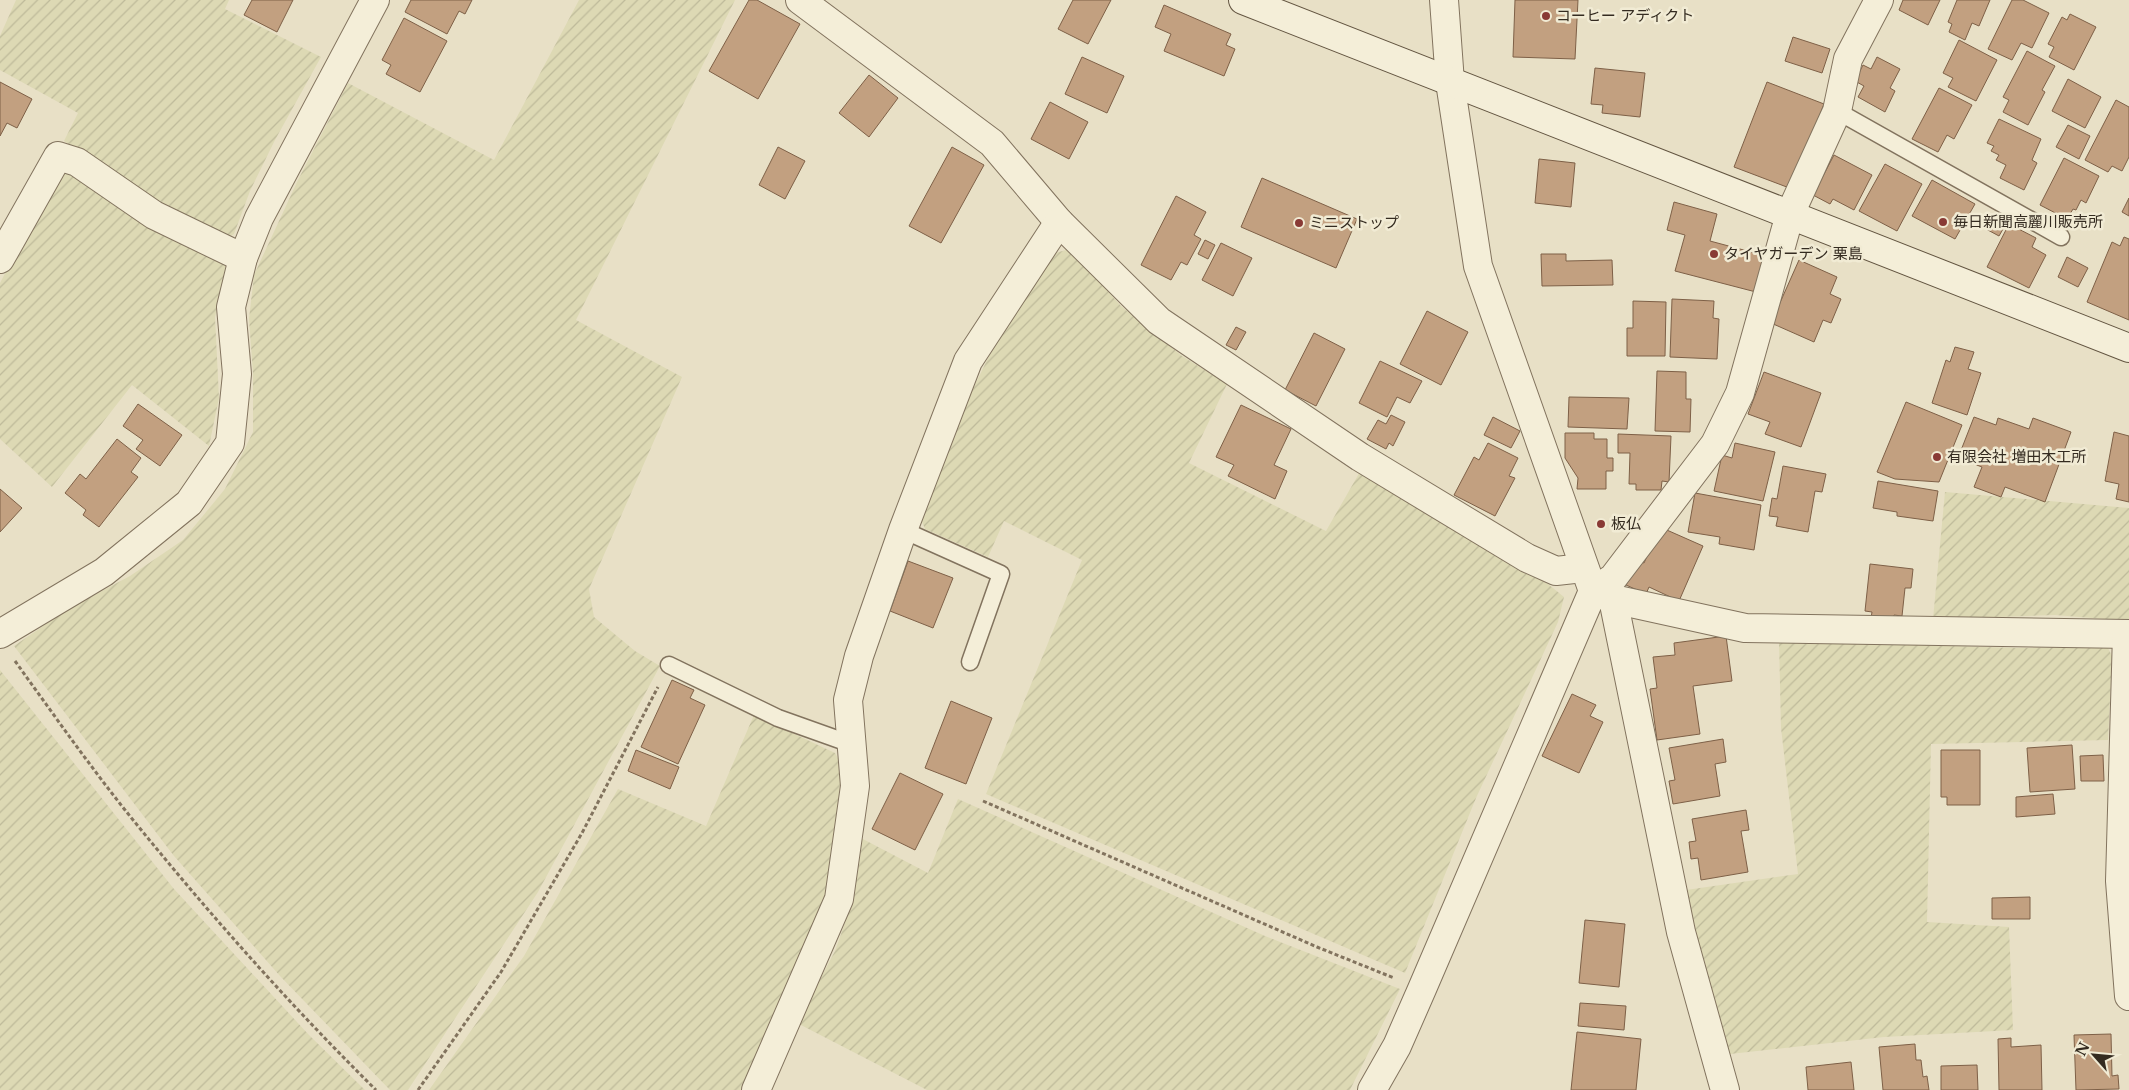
<svg xmlns="http://www.w3.org/2000/svg" width="2129" height="1090" viewBox="0 0 2129 1090" font-family="'Libre Baskerville','Noto Sans JP',serif">
  <defs>
    <pattern id="farmland-furrows" width="10" height="10" patternUnits="userSpaceOnUse" patternTransform="scale(1.25)"><rect width="10" height="10" fill="#ddd9b4"/><path d="M-1 1l2-2M0 10L10 0M9 11l2-2" fill="none" stroke="#beba9a"/></pattern>
  </defs>
  <rect width="100%" height="100%" fill="#e8e0c6"/>
  <g fill="url(#farmland-furrows)">
    <path d="M16,0H229L225,9L321,57L275,140L250,191L234,234L226,239L160,207L64,141L78,113L0,70V36Z"/>
    <path d="M579,0H735L576,320L682,377L589,589L594,617L635,651L660,666L538,892L408,1090H390L280,976L174,856L14,646L68,609L130,576L183,540L225,489L253,432V373L249,319L254,275L298,180L348,83L494,160Z"/>
    <path d="M71,170L228,263L215,317L219,398L209,446L132,385L52,487L0,439V283L57,176Z"/>
    <path d="M1070,249L1121,306L1182,356L1227,384L1189,463L1326,531L1361,470L1548,584L1564,597L1558,622L1476,798L1405,973L986,794L1082,560L1004,521L988,557L925,529L921,519L969,397L989,356L1055,253Z"/>
    <path d="M1945,492L2129,508V621L2055,615L1933,619Z"/>
    <path d="M1779,641L2018,648L2107,646L2112,656L2108,740L1931,744L1927,922L2009,927L2013,1030L1884,1037L1730,1054L1704,966L1686,890L1798,874L1781,728Z"/>
    <path d="M0,670L174,889L309,1035L365,1090H0Z"/>
    <path d="M754,715L835,753L843,767L828,886L805,952L745,1090H429L524,956L618,789L706,826Z"/>
    <path d="M958,799L1265,936L1400,989L1350,1090H927L797,1023L835,951L846,920L859,837L928,873Z"/>
  </g>
  <g fill="#c2a080" stroke="#7e6047">
    <path d="M252,0H293L277,32L244,15Z"/>
    <path d="M411,0H472L465,14L459,11L447,34L405,12Z"/>
    <path d="M749,0H757L800,24L758,99L709,71Z"/>
    <path d="M1073,0H1111L1088,44L1058,29Z"/>
    <path d="M1515,0H1578L1575,59L1513,57Z"/>
    <path d="M1903,0H1940L1928,25L1899,10Z"/>
    <path d="M1957,0H1990L1979,26L1972,23L1965,40L1949,32L1952,24L1948,22Z"/>
    <path d="M2012,0H2023L2049,13L2032,48L2021,43L2012,60L1988,49Z"/>
    <path d="M1164,5L1231,34L1226,45L1235,49L1224,76L1164,51L1171,34L1155,27Z"/>
    <path d="M2070,14L2096,27L2074,70L2049,57L2054,47L2048,44L2062,17L2067,20Z"/>
    <path d="M404,18L447,41L420,92L386,74L391,65L382,60Z"/>
    <path d="M1793,37L1830,49L1822,73L1785,61Z"/>
    <path d="M1959,40L1997,60L1976,101L1948,87L1953,78L1943,73Z"/>
    <path d="M2027,51L2055,66L2042,90L2045,92L2028,125L2003,112L2009,100L2003,97Z"/>
    <path d="M1082,57L1124,76L1107,113L1065,94Z"/>
    <path d="M1877,57L1900,69L1890,88L1895,91L1885,112L1858,97L1864,86L1855,81L1863,65L1871,69Z"/>
    <path d="M1595,68L1645,73L1640,117L1602,113L1603,105L1591,104Z"/>
    <path d="M869,75L898,98L869,137L839,113Z"/>
    <path d="M2068,79L2101,97L2085,128L2052,111Z"/>
    <path d="M0,82L32,99L17,128L7,123L0,136Z"/>
    <path d="M1767,82L1824,104L1792,189L1734,167Z"/>
    <path d="M1939,88L1972,105L1954,139L1947,135L1938,152L1912,139Z"/>
    <path d="M2116,100L2129,107V157L2122,171L2112,166L2108,172L2085,160Z"/>
    <path d="M1050,102L1088,122L1069,159L1031,139Z"/>
    <path d="M1999,119L2041,139L2032,160L2037,163L2024,190L2000,178L2006,165L1996,160L1999,155L1991,151L1994,146L1987,143Z"/>
    <path d="M2068,125L2090,136L2079,159L2056,147Z"/>
    <path d="M778,147L805,161L785,199L759,185Z"/>
    <path d="M952,147L984,165L941,243L909,226Z"/>
    <path d="M1834,155L1872,175L1854,210L1833,199L1830,204L1813,195Z"/>
    <path d="M2064,158L2099,176L2086,203L2081,200L2076,210L2073,209L2067,219L2040,205Z"/>
    <path d="M1539,159L1575,163L1571,207L1535,203Z"/>
    <path d="M1885,164L1922,184L1897,231L1859,211Z"/>
    <path d="M1262,178L1357,219L1336,268L1241,227Z"/>
    <path d="M1932,180L1975,204L1955,239L1912,216Z"/>
    <path d="M1176,196L1206,212L1194,235L1201,239L1187,265L1181,262L1171,280L1141,265Z"/>
    <path d="M2129,198V216L2122,212Z"/>
    <path d="M1674,202L1717,214L1710,241L1766,256L1756,292L1675,271L1685,235L1667,230Z"/>
    <path d="M1993,215L2007,222L1999,236L1986,229Z"/>
    <path d="M2009,224L2036,238L2032,247L2046,255L2029,288L1987,267Z"/>
    <path d="M2124,237L2129,239V320L2087,302L2112,242L2120,246Z"/>
    <path d="M1205,240L1215,245L1208,259L1198,254Z"/>
    <path d="M1221,243L1252,258L1233,296L1202,280Z"/>
    <path d="M1541,254H1566V261L1612,260L1613,285L1542,286Z"/>
    <path d="M2067,257L2088,268L2078,287L2058,277Z"/>
    <path d="M1799,260L1837,277L1830,294L1841,299L1831,323L1823,320L1814,342L1771,323Z"/>
    <path d="M1672,299L1714,301L1713,318L1719,319L1717,359L1670,357Z"/>
    <path d="M1633,301L1666,302L1665,356H1627V328H1633Z"/>
    <path d="M1427,311L1468,332L1441,385L1400,364Z"/>
    <path d="M1236,327L1246,332L1236,350L1226,345Z"/>
    <path d="M1314,333L1345,349L1316,406L1285,390Z"/>
    <path d="M1955,347L1974,352L1968,369L1981,373L1967,415L1932,403L1946,360L1950,362Z"/>
    <path d="M1380,361L1422,381L1410,403L1397,397L1387,417L1359,403Z"/>
    <path d="M1657,371L1686,372V399H1691L1690,432L1655,431Z"/>
    <path d="M1764,372L1821,393L1801,447L1765,434L1770,422L1748,414Z"/>
    <path d="M1569,397L1629,398L1627,429L1568,427Z"/>
    <path d="M1906,402L1962,425L1939,482L1895,479L1877,472Z"/>
    <path d="M138,404L182,435L160,466L136,449L143,440L123,426Z"/>
    <path d="M1241,405L1291,429L1274,465L1287,471L1275,499L1228,476L1234,465L1216,457Z"/>
    <path d="M1391,415L1405,422L1393,446L1389,443L1386,449L1367,439L1378,420L1386,424Z"/>
    <path d="M1493,417L1520,431L1511,448L1484,435Z"/>
    <path d="M1974,417L1996,425L1998,418L2029,429L2033,418L2071,432L2045,502L2005,487L2001,497L1974,487L1982,467L1958,458Z"/>
    <path d="M2114,432L2129,436V502L2116,499L2119,484L2105,481Z"/>
    <path d="M1565,433H1594V439H1607V458H1613V471H1606V489H1577L1578,478L1565,458Z"/>
    <path d="M1618,434L1671,436L1669,482L1662,481L1661,490H1636V484H1629L1630,453H1618Z"/>
    <path d="M117,439L141,458L131,472L138,477L99,527L83,515L86,510L65,493L80,474L86,479Z"/>
    <path d="M1488,443L1518,458L1509,476L1515,478L1495,516L1454,495L1474,457L1479,460Z"/>
    <path d="M1735,443L1775,452L1763,501L1714,491L1722,455L1732,458Z"/>
    <path d="M1783,466L1826,474L1822,492L1815,491L1808,532L1776,526L1778,517L1769,516L1772,498L1777,499Z"/>
    <path d="M1878,481L1938,491L1933,521L1897,516V512L1873,508Z"/>
    <path d="M0,489L22,508L0,532Z"/>
    <path d="M1695,493L1761,505L1754,550L1719,544L1720,537L1688,532Z"/>
    <path d="M1660,527L1703,546L1679,601L1649,587L1646,594L1626,585L1637,560L1644,563Z"/>
    <path d="M908,561L953,578L933,628L890,611Z"/>
    <path d="M1870,564L1913,569L1911,588H1905L1902,616L1894,615L1893,621L1871,618L1872,612L1865,611Z"/>
    <path d="M1726,636L1732,681L1693,686L1700,734L1657,740L1650,689L1657,688L1653,657L1675,655L1674,643Z"/>
    <path d="M672,680L694,690L690,698L705,705L678,764L641,747Z"/>
    <path d="M1572,694L1596,705L1590,716L1603,722L1579,773L1542,756Z"/>
    <path d="M951,701L992,718L966,784L925,768Z"/>
    <path d="M1723,739L1726,762L1715,764L1720,796L1673,804L1669,781L1675,780L1669,748Z"/>
    <path d="M2072,745L2075,789L2030,792L2027,748Z"/>
    <path d="M636,750L679,767L670,789L628,771Z"/>
    <path d="M1941,750H1980V805H1947V797H1941Z"/>
    <path d="M2103,755L2104,781H2081L2080,756Z"/>
    <path d="M900,773L943,794L915,850L872,829Z"/>
    <path d="M2053,794L2055,814L2016,817V797Z"/>
    <path d="M1746,810L1749,830L1741,831L1748,872L1701,880L1698,858L1691,859L1689,842L1696,841L1692,819Z"/>
    <path d="M2030,897V919H1992V898Z"/>
    <path d="M1585,920L1625,924L1619,987L1579,983Z"/>
    <path d="M1580,1003L1626,1006L1624,1030L1578,1026Z"/>
    <path d="M1577,1032L1641,1039L1636,1090H1571Z"/>
    <path d="M2111,1034L2112,1076L2118,1075L2119,1089L2076,1090L2074,1035Z"/>
    <path d="M2011,1038V1047L2041,1045L2042,1090H1999L1998,1039Z"/>
    <path d="M1915,1044L1916,1060H1921L1923,1077L1927,1076L1929,1090H1883L1879,1047Z"/>
    <path d="M1851,1062L1854,1090H1808L1806,1067Z"/>
    <path d="M1977,1065L1978,1090H1941V1066Z"/>
  </g>
  <g fill="none" stroke-linecap="round" stroke-linejoin="round">
    <g stroke="#82735e" stroke-width="19">
      <g id="lane">
        <path d="M1837,111L2061,237"/>
        <path d="M903,530L1001,574L970,662"/>
        <path d="M669,665L778,718L851,744"/>
      </g>
    </g>
    <g stroke="#82735e" stroke-width="30">
      <g id="street">
        <path d="M800,0L992,143L1059,222L1159,321L1360,457L1527,558L1556,571L1583,568"/>
        <path d="M1444,0L1450,82L1478,266L1593,591L1613,599L1745,628L2129,634"/>
        <path d="M0,259L58,156L77,162L154,215L243,258"/>
        <path d="M1613,599L1681,932L1725,1090"/>
        <path d="M0,634L104,572L189,503L230,443L237,374L231,307L243,258L259,218L375,0"/>
        <path d="M2127,634L2120,881L2129,996"/>
        <path d="M756,1090L839,899L855,786L848,700L859,656L903,530L968,361L1059,222"/>
        <path d="M1372,1090L1397,1046L1422,989L1593,591L1613,578L1715,444L1740,393L1790,214L1837,111L1848,59L1879,0"/>
      </g>
    </g>
    <g stroke="#635541" stroke-width="30">
      <path id="secondary" d="M1243,0L2129,348"/>
    </g>
    <g stroke="#82735e" stroke-width="3" stroke-dasharray="4 2.5" stroke-linecap="butt">
      <path d="M15,661C51,711 87,762 125,810C204,908 287,1002 376,1090"/>
      <path d="M983,801L1317,947L1394,978"/>
      <path d="M418,1090L501,972L582,833L658,687"/>
    </g>
    <use href="#lane" stroke="#f4eed8" stroke-width="16"/>
    <use href="#street" stroke="#f4eed8" stroke-width="28"/>
    <use href="#secondary" stroke="#f4eed8" stroke-width="28"/>
  </g>
  <g fill="#893a35" stroke="#f1ebd4" stroke-width="2">
    <circle cx="1546" cy="16" r="5"/>
    <circle cx="1943" cy="222" r="5"/>
    <circle cx="1299" cy="223" r="5"/>
    <circle cx="1714" cy="254" r="5"/>
    <circle cx="1937" cy="457" r="5"/>
    <circle cx="1601" cy="524" r="5"/>
  </g>
  <g text-anchor="middle" stroke-width="5" stroke-linejoin="round" paint-order="stroke">
    <g font-size="15" fill="#342b20" stroke="#f1ebd4" text-anchor="start">
      <text x="1556" y="21">コーヒー アディクト</text>
      <text x="1953" y="227">毎日新聞高麗川販売所</text>
      <text x="1309" y="228">ミニストップ</text>
      <text x="1724" y="259">タイヤガーデン 栗島</text>
      <text x="1947" y="462">有限会社 増田木工所</text>
      <text x="1611" y="529">板仏</text>
    </g>
  </g>
  <g transform="translate(2094 1055) rotate(297)" stroke="#f1ebd4" stroke-width="4" paint-order="stroke">
  <path d="M0-4L9 19L0 12L-9 19Z" fill="#342b20"/>
  <text y="-8" font-size="14" font-weight="bold" text-anchor="middle" fill="#342b20">N</text>
  </g>
</svg>
